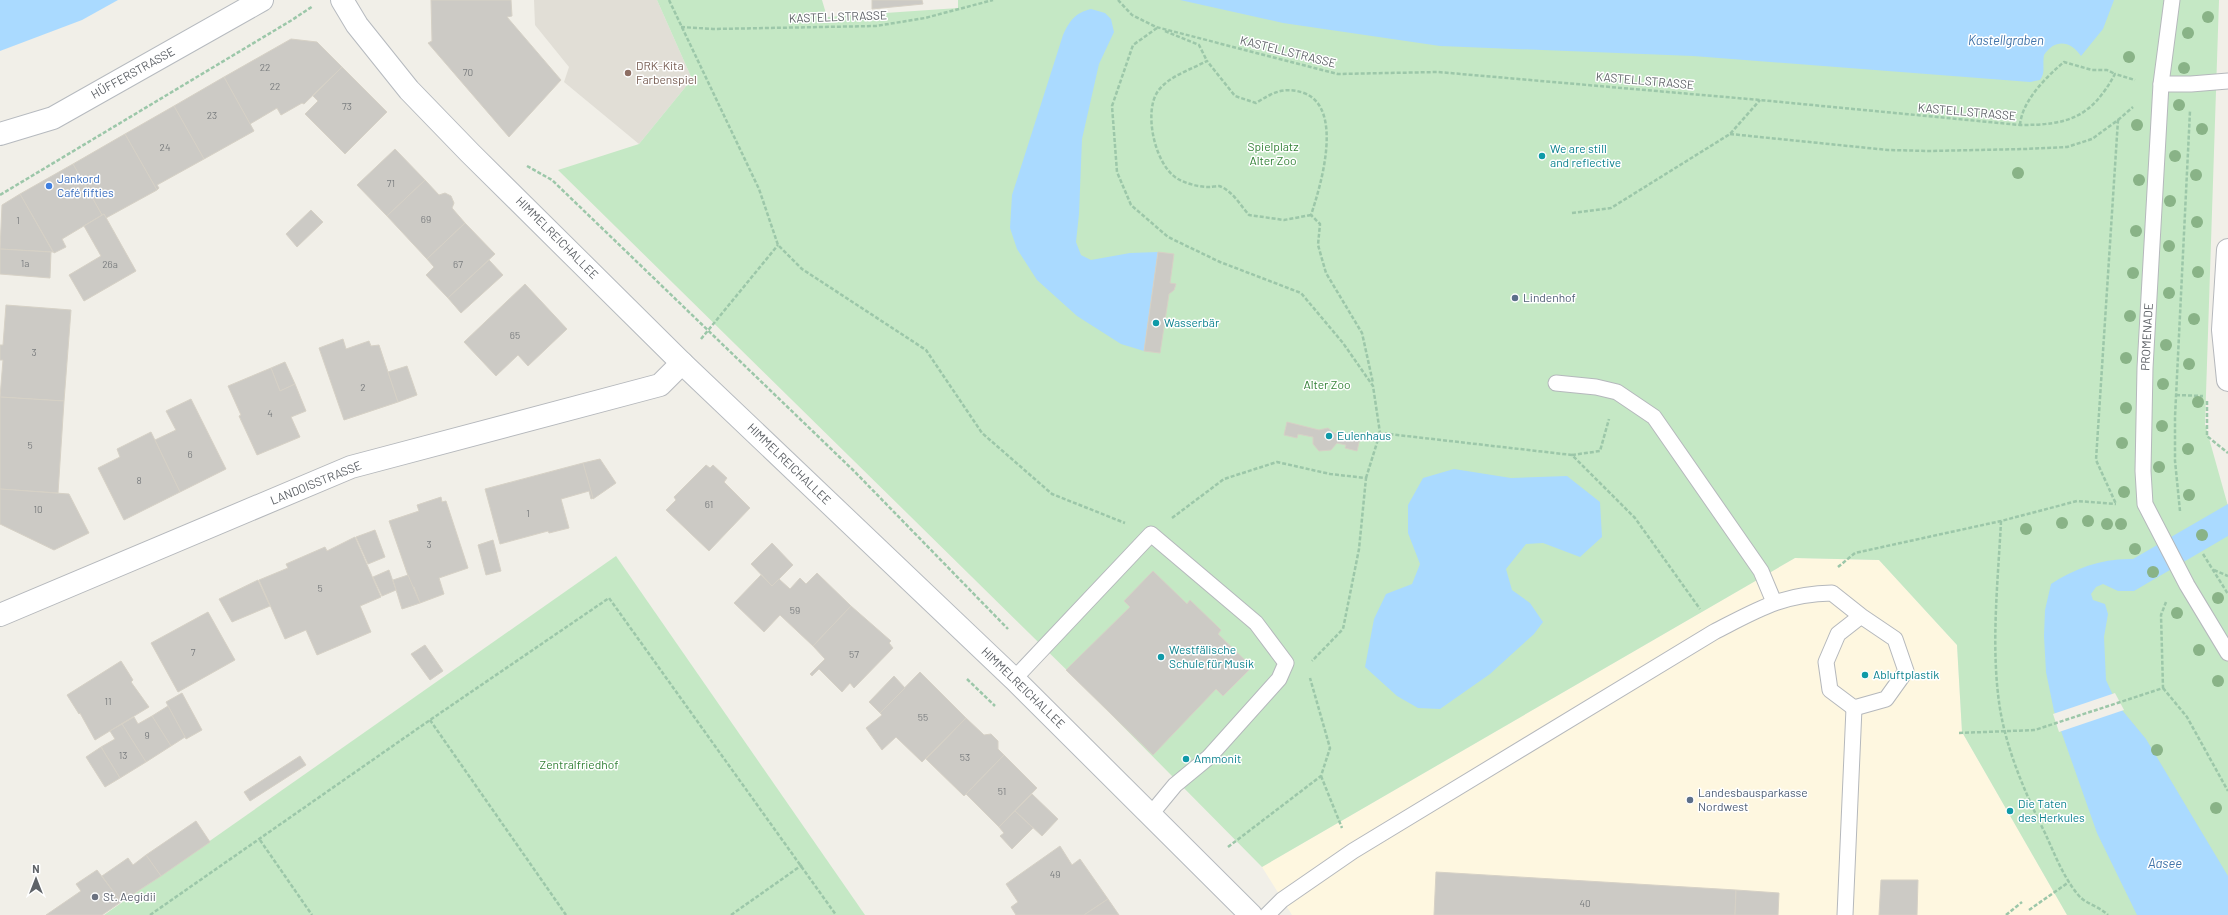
<svg xmlns="http://www.w3.org/2000/svg" width="2228" height="915" viewBox="0 0 2228 915" font-family="Barlow,sans-serif">
  <rect width="100%" height="100%" fill="#f1efe8"/>
  <path fill="#fef7e0" d="M1795,558L1879,560L1957,645L1962,732L2067,915H1292L1262,867Z"/>
  <path fill="#e1ded6" d="M534,0H657L692,79L639,144L564,82L569,67L535,25Z"/>
  <g fill="#c5e8c5">
    <path d="M657,0H822L827,17L958,8V0H2219L2205,424L2228,506V915H2067L1962,732L1957,645L1879,560L1795,558L1262,867L1085,688L558,170L639,144L692,79Z"/>
    <path d="M616,556L865,915H104Z"/>
  </g>
  <g fill="#aadaff">
    <path d="M0,0H118L82,20L0,51Z"/>
    <path d="M1180,0H2114L2103,29L2081,56C2071,41 2055,38 2044,55C2042,65 2046,72 2040,80L2030,82L1693,56L1440,46L1283,23Z"/>
    <path d="M1091,9L1105,13L1111,19L1114,32L1099,64L1082,139L1079,214L1076,242L1081,255L1091,260L1130,253L1158,252L1144,351L1121,344L1077,316L1037,280L1017,249L1010,228L1012,195L1063,35C1070,20 1075,13 1091,9Z"/>
    <path d="M1454,469L1511,478L1567,476L1600,502L1602,537L1580,557L1543,543L1526,544L1506,569L1512,590L1530,603L1543,622L1534,634L1490,674L1440,709L1418,708L1397,696L1365,667L1374,619L1386,594L1412,584L1420,564L1408,533V505L1423,478Z"/>
    <path d="M2228,504V536L2134,591H2118L2103,584L2096,587L2091,594L2093,600L2105,604L2108,614L2104,637L2106,680L2117,704L2146,739L2228,876V915H2137L2097,833L2054,711L2046,672L2044,636L2045,610L2051,584C2075,568 2103,558 2133,559Z"/>
  </g>
  <path fill="#f1efe8" d="M2115,693L2124,710L2059,732L2053,714Z"/>
  <g fill="#cccac5" stroke="#d6d1c6">
    <path d="M431,0H511L512,16L507,17L561,80L509,137L428,43L432,41Z"/>
    <path d="M872,0H922L923,4L872,9Z"/>
    <path d="M291,39L317,42L342,67L304,104L302,103L281,115L277,108L250,124L224,77Z"/>
    <path d="M342,67L387,112L345,154L305,114L318,101L313,96Z"/>
    <path d="M224,77L254,131L204,159L174,106Z"/>
    <path d="M174,106L204,159L157,185L159,188L157,190L125,134Z"/>
    <path d="M125,134L157,190L106,218L104,214L102,215L73,164Z"/>
    <path d="M395,149L425,180L387,216L357,185Z"/>
    <path d="M73,164L102,215L62,239L66,247L54,253L20,194Z"/>
    <path d="M425,180L439,195L445,193L451,196L454,203L452,208L465,223L427,259L387,216Z"/>
    <path d="M20,194L53,252L0,249L2,205Z"/>
    <path d="M311,210L323,222L297,247L286,234Z"/>
    <path d="M104,214L136,271L84,301L69,275L101,256L84,226Z"/>
    <path d="M465,223L495,254L448,298L426,275L434,267L427,259Z"/>
    <path d="M0,249L51,252L50,278L0,274Z"/>
    <path d="M1158,252L1174,254L1170,283L1176,284L1174,290L1169,294L1160,353L1144,351Z"/>
    <path d="M489,260L503,275L461,313L448,298Z"/>
    <path d="M525,284L567,329L528,366L518,355L496,376L464,342Z"/>
    <path d="M6,305L71,310L64,401L0,397L3,360H0V345H3Z"/>
    <path d="M343,339L346,349L369,341L371,346L379,345L398,402L344,420L319,348Z"/>
    <path d="M285,362L295,384L280,391L271,368Z"/>
    <path d="M407,366L417,395L398,402L388,372Z"/>
    <path d="M271,368L280,391L295,384L306,411L291,417L300,437L257,455L239,416L241,415L228,386Z"/>
    <path d="M0,397L64,401L58,493L0,489Z"/>
    <path d="M191,399L226,469L180,492L155,440L176,430L166,411Z"/>
    <path d="M1287,422L1319,430L1328,428L1334,433L1360,438L1357,451L1345,448L1346,445L1337,443L1331,450L1319,451L1313,444V437L1298,434L1297,438L1284,435Z"/>
    <path d="M151,432L180,492L124,520L98,468L120,457L117,449Z"/>
    <path d="M600,459L616,483L593,499L583,463Z"/>
    <path d="M583,463L593,498L591,499L589,491L561,499L569,528L549,533L548,531L500,544L485,489Z"/>
    <path d="M706,465L710,468L713,465L727,478L724,482L750,508L709,551L666,510L676,500L674,497Z"/>
    <path d="M0,489L69,494L89,533L54,550L0,524Z"/>
    <path d="M441,497L442,502L446,501L468,568L439,578L444,594L420,603L414,587H412L389,521L419,511L417,505Z"/>
    <path d="M375,530L385,557L368,564L356,537Z"/>
    <path d="M355,537L381,597L360,606L371,632L317,655L306,630L285,639L259,580L288,568L286,564L325,547L327,551Z"/>
    <path d="M493,540L501,571L486,575L478,545Z"/>
    <path d="M772,543L793,565L772,586L751,564Z"/>
    <path d="M389,570L396,590L382,596L373,577Z"/>
    <path d="M1153,571L1187,604L1190,600L1221,630L1218,634L1252,667L1223,696L1216,689L1153,755L1066,670L1130,607L1124,601Z"/>
    <path d="M817,573L851,606L813,646L780,615L764,632L734,603L761,575L772,586L779,579L790,589L800,578L806,584Z"/>
    <path d="M408,575L420,603L402,609L393,580Z"/>
    <path d="M258,580L270,606L232,622L219,599Z"/>
    <path d="M851,606L891,641L889,643L893,648L854,688L850,683L842,692L819,669L812,676L810,674L825,659L813,646Z"/>
    <path d="M208,612L235,660L178,692L151,643Z"/>
    <path d="M425,645L443,671L430,680L411,654Z"/>
    <path d="M121,661L133,680L131,682L149,707L95,740L80,713L79,714L67,695Z"/>
    <path d="M920,672L966,718L922,762L896,737L882,750L866,728L882,715L880,713Z"/>
    <path d="M894,676L905,688L880,713L869,702Z"/>
    <path d="M182,693L202,730L186,739L166,702Z"/>
    <path d="M168,706L185,737L171,746L152,716Z"/>
    <path d="M152,716L171,746L146,762L122,724L134,717L138,724Z"/>
    <path d="M966,718L984,735L991,734L998,741V749L1004,755L964,796L926,759Z"/>
    <path d="M122,724L146,762L120,778L101,747L115,739L110,731Z"/>
    <path d="M101,747L120,778L105,787L86,757Z"/>
    <path d="M1004,755L1037,788L999,827L966,794Z"/>
    <path d="M300,756L306,765L250,801L244,792Z"/>
    <path d="M1032,794L1058,819L1042,836L1015,811Z"/>
    <path d="M1015,811L1033,828L1012,849L1000,836L1004,833L999,827Z"/>
    <path d="M196,821L210,842L161,876L146,855Z"/>
    <path d="M1060,846L1072,865L1080,859L1108,899L1084,915H1016L1011,907L1018,902L1006,884Z"/>
    <path d="M146,855L161,876L121,902L102,876L128,858L133,865Z"/>
    <path d="M97,870L121,902L102,915H46L81,891L76,884Z"/>
    <path d="M1436,872L1736,890L1735,915H1434Z"/>
    <path d="M1881,880H1918L1917,915H1879Z"/>
    <path d="M1736,890L1779,893L1778,915H1735Z"/>
    <path d="M1108,899L1119,915H1084Z"/>
  </g>
  <g fill="none" stroke-linecap="round" stroke-linejoin="round">
    <g stroke="#b5b8bc" stroke-width="17">
      <g id="lane">
        <path d="M2172,0L2161,84L2145,368L2143,471L2145,504L2187,585L2228,653"/>
        <path d="M2161,84H2191L2228,81"/>
        <path d="M1556,383L1596,387L1617,392L1654,417L1761,571L1774,602"/>
        <path d="M1014,679L1151,534L1256,623L1286,663L1279,679L1209,757L1175,785L1151,814"/>
        <path d="M1267,915L1282,900L1353,851L1714,632C1757,610 1782,594 1832,593L1861,616L1838,634L1826,662L1830,690L1854,708L1886,699L1906,671L1895,639L1861,616"/>
        <path d="M1845,915L1854,708"/>
      </g>
    </g>
    <g stroke="#b5b8bc" stroke-width="24">
      <g id="street">
        <path d="M2228,250L2223,330L2228,380"/>
        <path d="M0,615L351,467L660,385L682,363"/>
      </g>
    </g>
    <g stroke="#b6babf" stroke-width="24">
      <g id="secondary">
        <path d="M342,0L357,25L409,90L470,153L682,363L1014,679L1251,915"/>
        <path d="M0,134L53,118L262,0"/>
      </g>
    </g>
    <g stroke="#9cc7a9" stroke-width="2.5" stroke-dasharray="4 2" stroke-linecap="butt">
      <path d="M669,0L759,189L778,245L802,269L926,350L982,433L1052,494L1125,523"/>
      <path d="M1118,0L1132,15L1156,27L1338,74L1438,72L1760,100L2020,125C2068,125 2091,118 2115,74L2135,80"/>
      <path d="M681,27L713,29L876,26L925,18L993,0"/>
      <path d="M1157,28L1133,45L1112,106L1117,172L1131,205L1168,237L1220,262L1301,293L1343,343L1373,386L1380,433L1572,455L1635,518L1700,609"/>
      <path d="M1165,31L1199,45L1207,61"/>
      <path d="M2118,120L2133,107"/>
      <path d="M2020,125C2022,101 2046,77 2064,62L2092,70H2107L2115,74"/>
      <path d="M1730,134L1888,150L1930,151L2025,149L2067,147L2092,139L2118,120L2096,460L2116,504"/>
      <path d="M527,166L552,180L855,472L1008,629"/>
      <path d="M0,195L292,20L313,6"/>
      <path d="M1572,213L1611,208L1730,134L1760,100"/>
      <path d="M1311,215L1284,220L1249,215C1241,206 1232,190 1219,186C1216,186 1212,187 1210,187C1199,187 1187,184 1178,179C1155,166 1143,112 1158,91C1169,76 1192,69 1207,61L1235,96L1256,103C1272,93 1284,86 1304,93C1344,108 1321,185 1311,215L1320,224L1318,245L1326,273L1362,333L1373,383"/>
      <path d="M701,339L778,245"/>
      <path d="M2176,395L2203,396"/>
      <path d="M2207,401V436L2228,453"/>
      <path d="M1572,455L1600,451L1609,419"/>
      <path d="M1366,478L1380,433"/>
      <path d="M2180,511L2175,461V417L2190,111"/>
      <path d="M1172,518L1224,479L1277,462L1330,474L1366,478L1359,549L1343,629L1312,661"/>
      <path d="M2001,521C1998,581 1991,643 1999,702C2005,747 2025,793 2045,833C2055,855 2064,879 2080,897C2087,904 2100,907 2108,915"/>
      <path d="M2203,554L2228,594"/>
      <path d="M1838,567L1855,553L2001,521L2077,501L2116,504"/>
      <path d="M2214,570L2228,576"/>
      <path d="M967,679L995,706"/>
      <path d="M2163,688L2187,717L2228,791"/>
      <path d="M430,720L566,915"/>
      <path d="M1959,733L2035,730L2163,688L2161,615L2166,602"/>
      <path d="M1321,776L1342,828"/>
      <path d="M260,840L312,915"/>
      <path d="M1228,847L1321,776L1330,748L1310,678"/>
      <path d="M2029,910L2069,882"/>
      <path d="M150,915L430,720L609,598L836,915"/>
      <path d="M731,915L802,865"/>
      <path d="M2006,915L2022,902"/>
    </g>
    <use href="#lane" stroke="#fff" stroke-width="15"/>
    <use href="#street" stroke="#fff" stroke-width="22"/>
    <use href="#secondary" stroke="#fff" stroke-width="22"/>
  </g>
  <g fill="#89b387">
    <circle cx="2208" cy="17" r="6"/>
    <circle cx="2188" cy="33" r="6"/>
    <circle cx="2129" cy="57" r="6"/>
    <circle cx="2184" cy="68" r="6"/>
    <circle cx="2179" cy="105" r="6"/>
    <circle cx="2137" cy="125" r="6"/>
    <circle cx="2202" cy="129" r="6"/>
    <circle cx="2175" cy="156" r="6"/>
    <circle cx="2018" cy="173" r="6"/>
    <circle cx="2196" cy="175" r="6"/>
    <circle cx="2139" cy="180" r="6"/>
    <circle cx="2170" cy="201" r="6"/>
    <circle cx="2197" cy="222" r="6"/>
    <circle cx="2136" cy="231" r="6"/>
    <circle cx="2169" cy="246" r="6"/>
    <circle cx="2198" cy="272" r="6"/>
    <circle cx="2133" cy="273" r="6"/>
    <circle cx="2169" cy="293" r="6"/>
    <circle cx="2130" cy="316" r="6"/>
    <circle cx="2194" cy="319" r="6"/>
    <circle cx="2166" cy="345" r="6"/>
    <circle cx="2126" cy="358" r="6"/>
    <circle cx="2189" cy="364" r="6"/>
    <circle cx="2163" cy="384" r="6"/>
    <circle cx="2198" cy="402" r="6"/>
    <circle cx="2126" cy="408" r="6"/>
    <circle cx="2162" cy="426" r="6"/>
    <circle cx="2122" cy="443" r="6"/>
    <circle cx="2188" cy="449" r="6"/>
    <circle cx="2159" cy="467" r="6"/>
    <circle cx="2124" cy="492" r="6"/>
    <circle cx="2189" cy="495" r="6"/>
    <circle cx="2088" cy="521" r="6"/>
    <circle cx="2062" cy="523" r="6"/>
    <circle cx="2107" cy="524" r="6"/>
    <circle cx="2121" cy="524" r="6"/>
    <circle cx="2026" cy="529" r="6"/>
    <circle cx="2202" cy="535" r="6"/>
    <circle cx="2135" cy="549" r="6"/>
    <circle cx="2153" cy="572" r="6"/>
    <circle cx="2218" cy="598" r="6"/>
    <circle cx="2177" cy="613" r="6"/>
    <circle cx="2199" cy="650" r="6"/>
    <circle cx="2218" cy="681" r="6"/>
    <circle cx="2157" cy="750" r="6"/>
    <circle cx="2216" cy="808" r="6"/>
  </g>
  <circle fill="#8d6e63" stroke="#fff" stroke-width="1.5" cx="628" cy="73" r="4"/>
  <g fill="#0f9aa8" stroke="#fff" stroke-width="1.5">
    <circle cx="1542" cy="156" r="4"/>
    <circle cx="1156" cy="323" r="4"/>
    <circle cx="1329" cy="436" r="4"/>
    <circle cx="1161" cy="657" r="4"/>
    <circle cx="1865" cy="675" r="4"/>
    <circle cx="1186" cy="759" r="4"/>
    <circle cx="2010" cy="811" r="4"/>
  </g>
  <circle fill="#3f7fe0" stroke="#fff" stroke-width="1.5" cx="49" cy="186" r="4"/>
  <g fill="#5c6f8a" stroke="#fff" stroke-width="1.5">
    <circle cx="1515" cy="298" r="4"/>
    <circle cx="1690" cy="800" r="4"/>
  </g>
  <circle fill="#6b7280" stroke="#fff" stroke-width="1.5" cx="95" cy="897" r="4"/>
  <g text-anchor="middle" stroke-width="3" stroke-linejoin="round" paint-order="stroke">
    <g font-size="10" fill="#7a7d7f">
      <text x="265" y="71">22</text>
      <text x="468" y="76">70</text>
      <text x="275" y="90">22</text>
      <text x="347" y="110">73</text>
      <text x="212" y="119">23</text>
      <text x="165" y="151">24</text>
      <text x="391" y="187">71</text>
      <text x="426" y="223">69</text>
      <text x="18" y="224">1</text>
      <text x="25" y="267">1a</text>
      <text x="110" y="268">26a</text>
      <text x="458" y="268">67</text>
      <text x="515" y="339">65</text>
      <text x="34" y="356">3</text>
      <text x="363" y="391">2</text>
      <text x="270" y="417">4</text>
      <text x="30" y="449">5</text>
      <text x="190" y="458">6</text>
      <text x="139" y="484">8</text>
      <text x="709" y="508">61</text>
      <text x="38" y="513">10</text>
      <text x="528" y="517">1</text>
      <text x="429" y="548">3</text>
      <text x="320" y="592">5</text>
      <text x="795" y="614">59</text>
      <text x="193" y="656">7</text>
      <text x="854" y="658">57</text>
      <text x="108" y="705">11</text>
      <text x="923" y="721">55</text>
      <text x="147" y="739">9</text>
      <text x="123" y="759">13</text>
      <text x="965" y="761">53</text>
      <text x="1002" y="795">51</text>
      <text x="1055" y="878">49</text>
      <text x="1585" y="907">40</text>
    </g>
    <g font-size="12" fill="#5f6368" stroke="#fff">
      <text transform="translate(838 17) rotate(-2)" y="4">KASTELLSTRASSE</text>
      <text transform="translate(1288 52) rotate(14)" y="4">KASTELLSTRASSE</text>
      <text transform="translate(133 73) rotate(-29)" y="4">HÜFFERSTRASSE</text>
      <text transform="translate(1645 81) rotate(5)" y="4">KASTELLSTRASSE</text>
      <text transform="translate(1967 112) rotate(5)" y="4">KASTELLSTRASSE</text>
      <text transform="translate(557 238) rotate(45)" y="4">HIMMELREICHALLEE</text>
      <text transform="translate(2147 337) rotate(-87)" y="4">PROMENADE</text>
      <text transform="translate(789 464) rotate(44)" y="4">HIMMELREICHALLEE</text>
      <text transform="translate(316 483) rotate(-22)" y="4">LANDOISSTRASSE</text>
      <text transform="translate(1023 688) rotate(44)" y="4">HIMMELREICHALLEE</text>
    </g>
    <g font-size="12" fill="#785e54" stroke="#fff" text-anchor="start">
      <text x="636" y="70">DRK-Kita<tspan x="636" dy="14">Farbenspiel</tspan></text>
    </g>
    <g font-size="12" fill="#348238" stroke="#fff">
      <text x="1273" y="151">Spielplatz<tspan x="1273" dy="14">Alter Zoo</tspan></text>
      <text x="1327" y="389">Alter Zoo</text>
      <text x="579" y="769">Zentralfriedhof</text>
    </g>
    <g font-size="12" fill="#0d838f" stroke="#fff" text-anchor="start">
      <text x="1550" y="153">We are still<tspan x="1550" dy="14">and reflective</tspan></text>
      <text x="1164" y="327">Wasserbär</text>
      <text x="1337" y="440">Eulenhaus</text>
      <text x="1169" y="654">Westfälische<tspan x="1169" dy="14">Schule für Musik</tspan></text>
      <text x="1873" y="679">Abluftplastik</text>
      <text x="1194" y="763">Ammonit</text>
      <text x="2018" y="808">Die Taten<tspan x="2018" dy="14">des Herkules</tspan></text>
    </g>
    <g font-size="12" fill="#366cbe" stroke="#fff" text-anchor="start">
      <text x="57" y="183">Jankord<tspan x="57" dy="14">Café fifties</tspan></text>
    </g>
    <g font-size="12" fill="#4e5e75" stroke="#fff" text-anchor="start">
      <text x="1523" y="302">Lindenhof</text>
      <text x="1698" y="797">Landesbausparkasse<tspan x="1698" dy="14">Nordwest</tspan></text>
    </g>
    <g font-size="12" fill="#5b616d" stroke="#fff" text-anchor="start">
      <text x="103" y="901">St. Aegidii</text>
    </g>
    <g font-size="13" font-style="italic" fill="#4174aa" stroke="#fff">
      <text x="2006" y="45">Kastellgraben</text>
      <text x="2165" y="868">Aasee</text>
    </g>
  </g>
  <g transform="translate(36 879)" stroke="#ffffff" stroke-width="3" paint-order="stroke">
  <path d="M0-3L7 15L0 10L-7 15Z" fill="#5f6368"/>
  <text y="-6" font-size="11" font-weight="bold" text-anchor="middle" fill="#5f6368">N</text>
  </g>
</svg>
